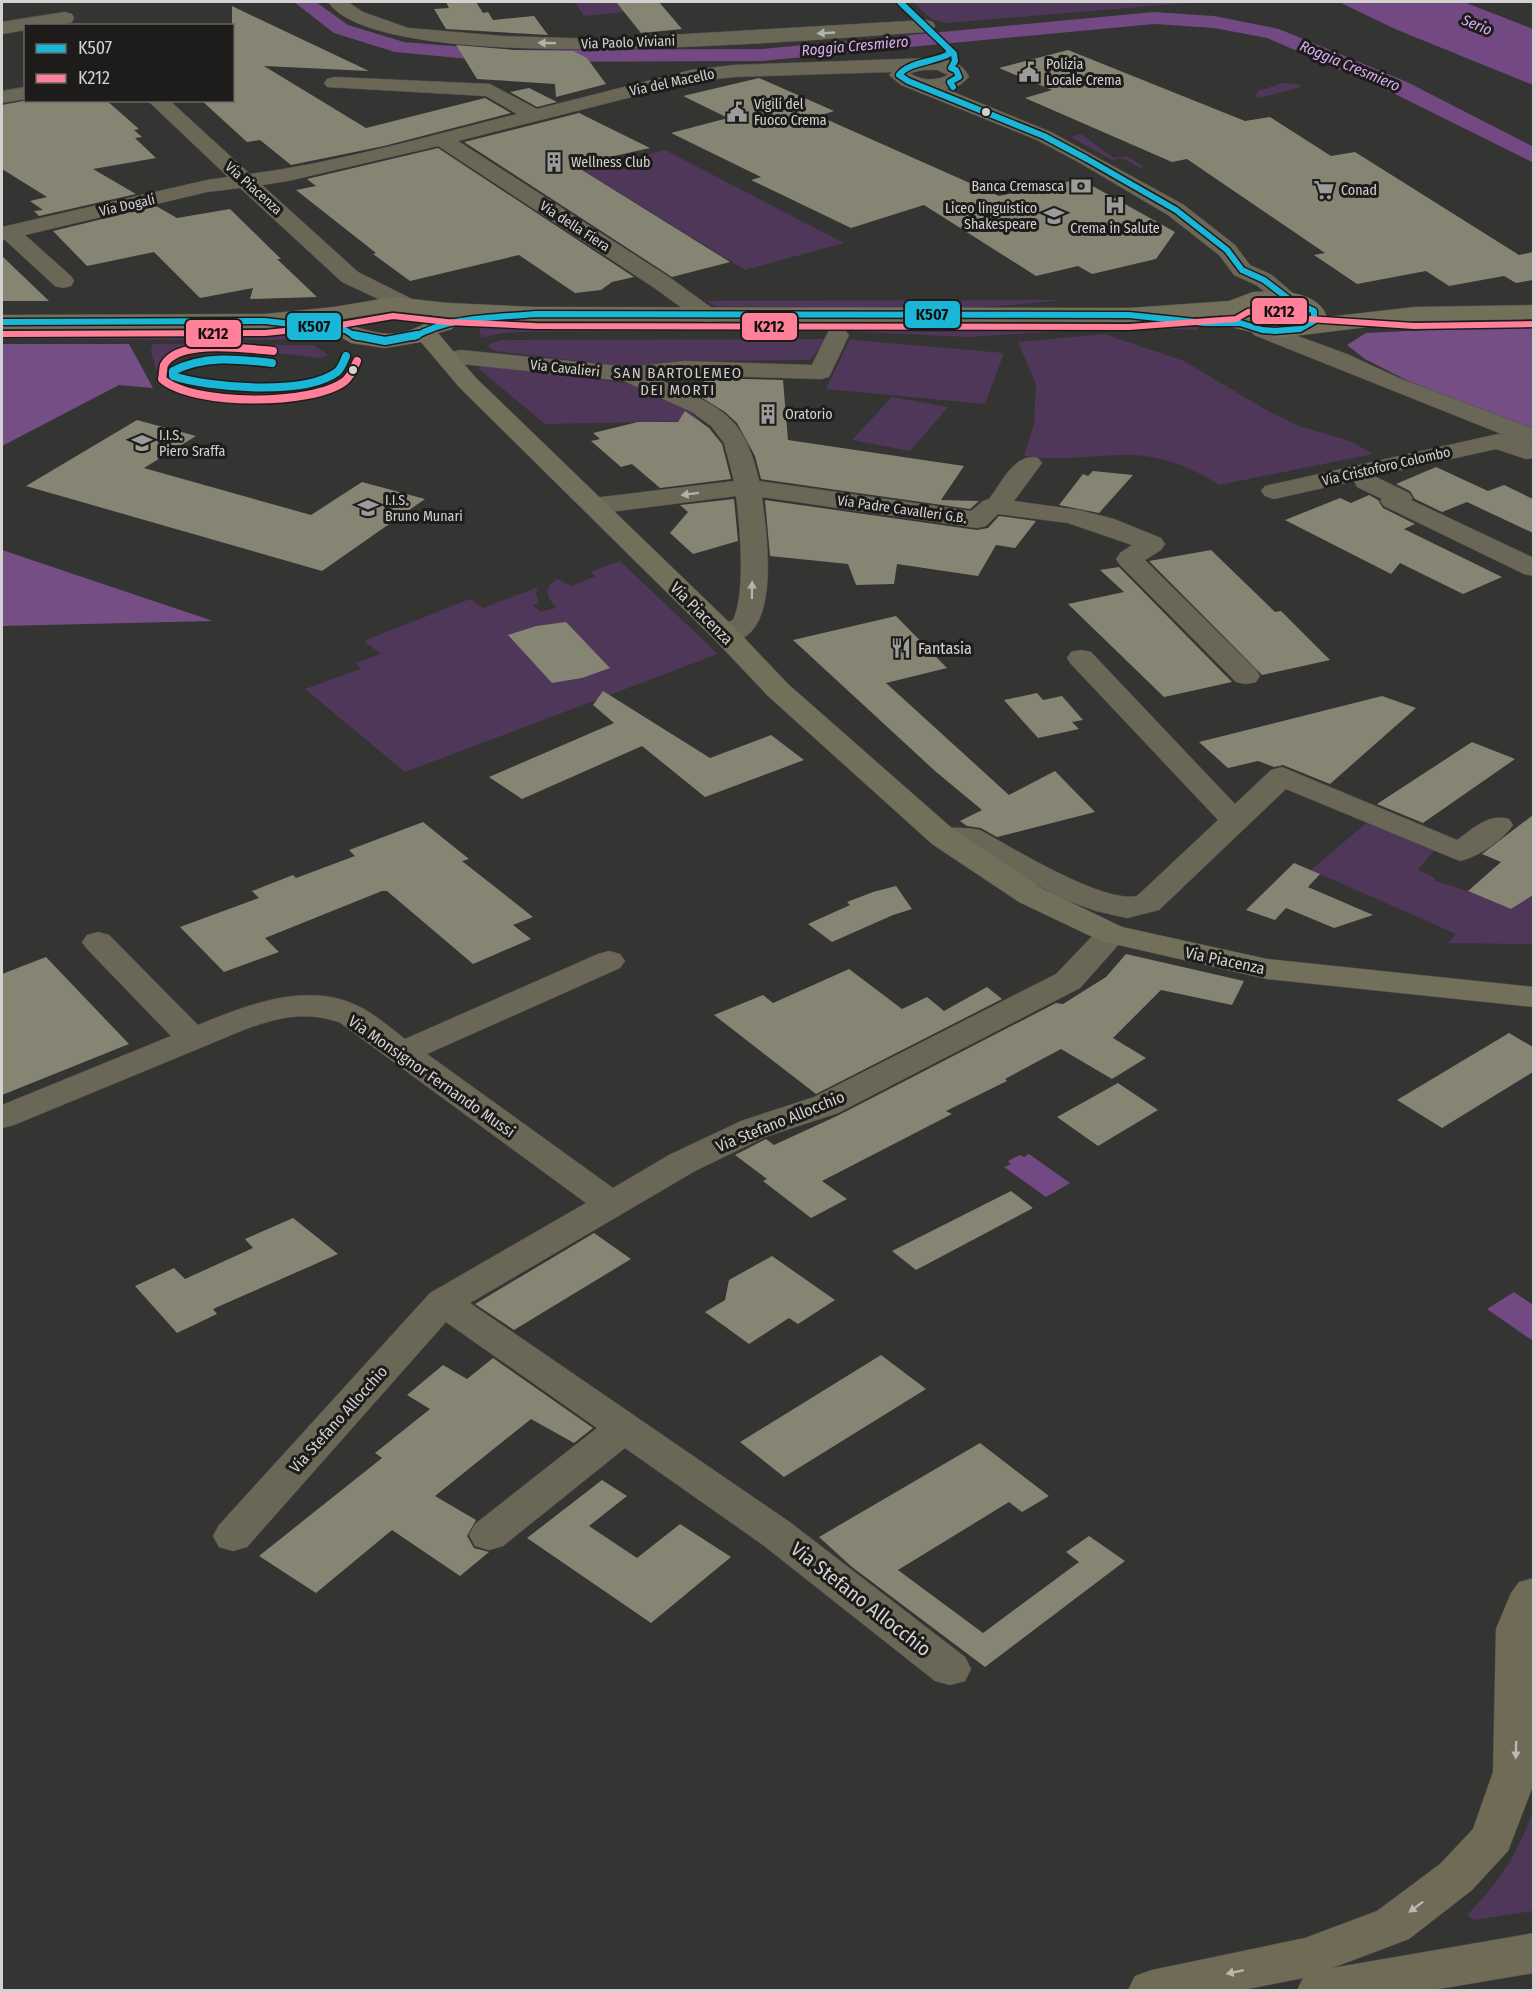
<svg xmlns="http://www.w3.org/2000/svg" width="1535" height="1992" viewBox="0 0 1535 1992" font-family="'Fira Sans Condensed',sans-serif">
  <rect width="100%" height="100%" fill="#343433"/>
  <g fill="#4f3759" fill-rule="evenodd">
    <path d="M575,2H616L625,12L584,16Z"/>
    <path d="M913,2H1247L1187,3L947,23L931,19Z"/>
    <path d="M1283,83L1298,84L1301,87L1259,98L1255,97L1258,91Z"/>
    <path d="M1081,134L1114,158L1127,156L1144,167L1140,168L1122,158L1112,160L1071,137Z"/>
    <path d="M665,150L844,243L745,270L584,171Z"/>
    <path d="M1059,300C945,315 829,308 715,306L706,301Z"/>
    <path d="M479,324L803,325L831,326V330L520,332L496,334L481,338Z"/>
    <path d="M1126,324L1199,325L1198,330L1127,327L968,337L843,331V327Z"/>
    <path d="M305,329L301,340L2,339V332Z"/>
    <path d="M1104,334L1184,361L1268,411L1299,426L1350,441L1373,454L1219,485C1193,468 1163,456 1132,455C1096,454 1060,462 1024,456L1034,424L1036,384L1018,342Z"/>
    <path d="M827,339L810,360L689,361L629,367L496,351L488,347L490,344L502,340Z"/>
    <path d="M850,339L865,341L1004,353L985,404L826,389Z"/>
    <path d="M153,344L307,345H313L328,355L321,358C287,355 174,335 156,371L151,351Z"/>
    <path d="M482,365L633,384L685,408L702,421L545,424L479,369Z"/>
    <path d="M892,397L948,407L910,451L852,440Z"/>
    <path d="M620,561L718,654L405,772L305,689L361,669L356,663L381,654L364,641L470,599L483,608L538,587L536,593L539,603L533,605L540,612L556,608C547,597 542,587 558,579L571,586L596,576L590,572ZM566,622L582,678L552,683L509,635L536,626Z"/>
    <path d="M1371,819L1436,848L1418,870L1435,878V881L1468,891L1511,909L1533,894V944L1448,943L1456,934L1311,870Z"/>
    <path d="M1533,1810V1911L1474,1920L1467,1915C1497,1886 1521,1849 1533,1810Z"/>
  </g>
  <g fill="#764e86">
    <path d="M1533,325V432L1404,379L1365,359L1347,345L1366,333Z"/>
    <path d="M2,344H129L153,388L119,385L2,446Z"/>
    <path d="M2,550L213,621L2,626Z"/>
  </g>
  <g fill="#724983">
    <path d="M1339,2H1464L1533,29V85L1395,29Z"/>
    <path d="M1029,1154L1070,1183L1046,1197L1004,1167L1011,1164L1008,1161L1020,1155L1024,1157Z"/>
    <path d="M1514,1292L1533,1305V1341L1487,1309Z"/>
  </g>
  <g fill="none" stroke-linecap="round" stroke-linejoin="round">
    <path fill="#724983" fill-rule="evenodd" d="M294,2H316L348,25L404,42L501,50L762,49L1154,12L1214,16L1279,29L1407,82L1534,147V163L1391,92L1267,38L1214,28L1154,24L762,61L501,62L395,52L334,33Z"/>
  </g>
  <g fill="#868472">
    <path d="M446,2H476L483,13L488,12L493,20L534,16L548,35L446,29L434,9L449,8Z"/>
    <path d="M616,2H659L682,29L641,33Z"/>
    <path d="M232,6L369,71L264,66L366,128L485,98L511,113L384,146L291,165L260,140L247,142L201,100H232Z"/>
    <path d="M456,45L515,50L573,51L587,58L606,84L556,97L555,84L477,79Z"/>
    <path d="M1068,50L1245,121L1270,117L1331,156L1355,152L1519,255L1533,252V280L1516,283L1504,276L1449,286L1426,271L1357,284L1314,255L1325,253L1187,159L1172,162L1025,98L1052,90L999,68Z"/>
    <path d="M759,78L834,111L819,116L999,196L1080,179L1175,232L1156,259L1092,274L1078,266L1036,276L924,205L851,228L751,180L761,177L671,133L728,118L683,96Z"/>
    <path d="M529,88L557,102L537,107L510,92Z"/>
    <path d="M28,100H106L139,129L134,130L142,137L135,138L156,158L93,169L136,194L39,216L34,211L43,210L30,201L47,197L2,169V105Z"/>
    <path d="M579,113L650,148L574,165L730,262L672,277L464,142Z"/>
    <path d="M438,148L634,277L612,282L601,290L575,293L519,255L410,281L373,254L376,253L296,190L316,186L307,179Z"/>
    <path d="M156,206L177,218L230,209L281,259H277L317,297L250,299L253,288L200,298L154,252L87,266L53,231Z"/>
    <path d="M2,256L49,301H2Z"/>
    <path d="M706,378L783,380L788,440L964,466L941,500L979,501L970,509L761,479L755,456L737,423L725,412L696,394Z"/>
    <path d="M685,411L709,428L722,444L731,479L660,488L632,464L621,467L591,441L600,439L593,433L638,422H678Z"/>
    <path d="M137,420L196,436L144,468L311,515L362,482L425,499L322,571L26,486Z"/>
    <path d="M1436,467L1488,491L1504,485L1533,499V533L1467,502L1442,512L1415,499L1410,491L1396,484Z"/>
    <path d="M1093,471L1133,475L1099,513L1059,505L1083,474L1088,476Z"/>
    <path d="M1369,495L1378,500L1383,508L1415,524L1404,529L1502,577L1463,594L1400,563L1391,574L1285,520L1340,498L1351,503Z"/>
    <path d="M734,499L738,541L693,554L670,533L688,512L680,505Z"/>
    <path d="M765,500L977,530L988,528L999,516L1036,521L1015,548L996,545L978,576L897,564L894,584L856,585L848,564L770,556Z"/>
    <path d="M1211,550L1275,612L1281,611L1330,660L1262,675L1149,561Z"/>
    <path d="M1119,567L1232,682L1164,697L1068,604L1124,592L1100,570Z"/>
    <path d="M896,616L947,668L886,683L1009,795L1055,771L1095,812L997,837L981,828L967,826L960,821L982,810L935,771L793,640Z"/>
    <path d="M566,622L610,668L582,678L552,683L508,635L536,626Z"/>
    <path d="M603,691L710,758L771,735L804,760L705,797L642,746L522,799L489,777L614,723L593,705Z"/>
    <path d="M1037,693L1043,700L1062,696L1083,720L1072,722L1079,729L1038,738L1004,700Z"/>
    <path d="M1382,696L1416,708L1330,784L1283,765L1274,767L1258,761L1228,768L1199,742Z"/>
    <path d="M1472,742L1515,759L1423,823L1377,804Z"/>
    <path d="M1533,815V895L1511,909L1468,891L1501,862L1482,854Z"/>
    <path d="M423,822L469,859L462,861L533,917L513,925L531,939L473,964L387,891H382L265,938L279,952L224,972L180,927L259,898L252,891L293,875L296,878L355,856L349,850Z"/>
    <path d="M1294,863L1320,874L1308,887L1373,915L1334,928L1286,908L1275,920L1246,910Z"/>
    <path d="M896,886L912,909L893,915L832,942L808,924L850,905L847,902L873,892Z"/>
    <path d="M1126,954L1244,981L1232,1005L1161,990L1113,1038L1146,1058L1112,1079L1061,1049L1005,1079L1007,1081L946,1111L952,1114L822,1181L847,1199L811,1218L763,1181L767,1179L735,1155L766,1139L774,1145L839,1115L1056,1003L1063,1004L1106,977Z"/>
    <path d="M46,957L129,1044L2,1095V974Z"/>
    <path d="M849,969L902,1009L927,997L944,1011L987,987L1002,999L816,1094L714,1015L763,995L773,1003Z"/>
    <path d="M1509,1033L1533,1047V1072L1442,1128L1397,1100Z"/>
    <path d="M1118,1083L1158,1110L1098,1146L1057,1117Z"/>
    <path d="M1011,1191L1033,1208L916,1270L892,1251Z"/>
    <path d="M293,1218L338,1254L213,1309L217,1314L177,1333L135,1286L174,1268L185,1279L253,1248L245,1239Z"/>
    <path d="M594,1233L631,1259L514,1330L475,1304Z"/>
    <path d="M772,1256L835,1300L798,1324L789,1318L749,1344L705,1312L725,1300L729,1280Z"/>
    <path d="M881,1355L926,1389L784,1477L740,1442Z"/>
    <path d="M493,1358L593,1428L574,1443L531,1419L435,1496L476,1520L467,1536L474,1548L489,1552L460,1576L392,1530L316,1593L259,1556L382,1458L375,1453L430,1409L407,1395L443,1365L467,1379Z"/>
    <path d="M980,1443L1049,1496L1022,1512L1009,1502L898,1570L983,1633L1079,1562L1066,1552L1089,1536L1125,1561L985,1667L852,1567L819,1537Z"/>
    <path d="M602,1480L627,1496L589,1526L637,1558L680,1524L731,1557L651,1623L527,1538Z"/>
  </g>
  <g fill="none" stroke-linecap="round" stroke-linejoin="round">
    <g stroke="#50504f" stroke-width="1">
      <g id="minor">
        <path d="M328,2H348L363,12L408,28L503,36L600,39L926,20L933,22L935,26L933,30L926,32C825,38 383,81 328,2Z"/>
        <path d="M65,12L72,14L74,18L72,22L53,26H26V30L2,34V22Z"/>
        <path d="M930,58C946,59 962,61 969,77L960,85L946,89L1051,132L1184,205L1235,245L1250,265L1272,275L1301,300L1298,305L1290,307L1282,305L1256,285L1234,275L1219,255L1168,215L1080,163L1037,140L901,85L889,75L892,72L734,77L691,82L458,141L669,277L716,311L719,316L716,321L708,323L700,321L653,287L438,146L288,181L262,185L358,272L414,300L417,305L414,310L406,312L342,282L240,188L207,192L25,235L71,276L74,281L71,286L63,288L55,286L5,240H2V227L207,180L228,177L147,100H169L250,174C340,162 429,136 517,114L486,96L327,87L324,83L327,79L334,77L490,84L537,109L691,70L734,65ZM937,70L948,75C937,81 921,81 910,73L923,70Z"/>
        <path d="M26,87V99L2,103V91Z"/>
        <path d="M1262,323L1347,354L1399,378L1534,429V445L1527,444L1534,446V458L1526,459L1496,449L1374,476L1409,493L1413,498L1411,500L1534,558V576L1524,574L1384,506L1380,501L1382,499L1357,487L1354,481L1274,499L1265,496L1261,491L1265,486L1498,434L1504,435L1254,335L1250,330L1254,325Z"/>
        <path d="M837,328L845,330L849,335L829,377L821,379L685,375L656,378C715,406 744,410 759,481L971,511L983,501L989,499C1002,482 1015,452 1038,458L1042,463L1014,501L1079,510L1114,519L1161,538L1165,544L1161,550L1145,560L1256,670L1260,676L1256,682L1246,684L1236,682L1120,565L1116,559L1120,553L1132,545L1068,523L998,514L986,526L977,528L762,497C767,535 785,657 715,640L711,634L715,628L733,620C746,593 740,527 736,496L594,514L585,511L581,506L585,501L594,498L734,481L724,443L711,426L692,412L624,381L461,364L448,366L440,364L436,359L440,354L461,350L630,367L685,361L812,365L829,330Z"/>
        <path d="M1081,650L1091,652L1235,804L1271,770L1282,767L1457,840C1474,828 1488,813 1509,819L1513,825C1503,840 1478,857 1460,861L1286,789L1159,910L1127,918L1096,911L1063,899L963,846L932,844L928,837L932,830C948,827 964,827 980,830C1013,848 1103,904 1137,896L1218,820L1071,664L1067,658L1071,652Z"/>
        <path d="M1112,924L1123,927L1128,934L1080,988L838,1113L765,1137L695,1171L470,1303L791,1523L965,1657L971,1669L965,1681L950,1685L935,1681L763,1545L625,1448L503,1546L489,1550L475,1546L469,1535L475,1524L597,1428L446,1322L247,1547L233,1551L219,1547L213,1536L219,1525L430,1293L586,1203L339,1022C304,1011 280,1017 246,1029L14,1125L2,1128V1105L171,1036L87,949L82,942L87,935L98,932L109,935L198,1025C249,1004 311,979 364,1009C378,1017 392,1029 405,1039L598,954L609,951L620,954L625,961L620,968L427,1054L613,1188L669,1155L741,1121L814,1097L1056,974L1101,927Z"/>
      </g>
    </g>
    <g stroke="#50504f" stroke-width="1">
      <path id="major" d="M1278,291C1298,293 1320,297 1327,317L1415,307L1534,305V319L1415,321L1278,338L1235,328L1227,324L1222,315L1129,322L535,321L448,317L393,311L329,321C356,324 379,340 408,331C423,326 434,315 452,319L456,324L452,329L438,333L475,377L735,628L788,684L954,830L1041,888L1122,927L1267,959L1534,987V1007L1267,979L1101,941L1019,902L932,844L768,696L715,640L459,387L421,342L385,348L351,343L339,336L299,331L296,325L265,328L2,329V315L265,314L334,307L393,297L448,303L535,307L1129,308L1229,301L1253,292ZM1265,304L1288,306L1305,316C1291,332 1261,324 1245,315L1243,311Z"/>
    </g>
    <g stroke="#50504f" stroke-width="1">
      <path id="highway" d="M1534,1578V1783L1508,1851L1472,1890L1409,1939L1332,1968L1534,1933V1973L1433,1990H1297L1303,1978L1243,1990H1128L1135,1976L1152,1970L1305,1938L1377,1911L1440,1864L1473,1829L1493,1772L1496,1629L1511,1593L1519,1582Z"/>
    </g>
    <use href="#minor" fill="#6a6757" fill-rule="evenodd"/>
    <use href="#major" fill="#72705a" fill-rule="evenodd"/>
    <use href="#highway" fill="#6f6b56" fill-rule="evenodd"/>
    <g stroke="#1d1c1b" stroke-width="9">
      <g id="bus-1-far1">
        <path d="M900,2L954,54L955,61L951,68L956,70L959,77L950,82L953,87"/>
        <path d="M2,322L265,321L345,330L357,337"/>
        <path d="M414,337C451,316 494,318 535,314L1129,315L1205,323H1240L1262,330L1275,331L1300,329L1314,321V311L1290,300L1264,280L1242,270L1227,250L1176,210L1087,159L1044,136L908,81L899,75C908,62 935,62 949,54V50"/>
      </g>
    </g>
    <g stroke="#1d1c1b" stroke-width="11">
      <g id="bus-1">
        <path d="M354,335L385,341L417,335"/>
        <path d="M272,363C237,359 205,355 173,371V376C209,388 305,396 337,372C341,369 344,361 346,356"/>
      </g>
    </g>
    <g stroke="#1d1c1b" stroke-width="9">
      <path id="bus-2-far1" d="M2,334L265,333L335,326L393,316L447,322L535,326L1129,327L1236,319L1248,312L1265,309L1287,312L1308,319L1414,326L1534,324"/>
    </g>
    <g stroke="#1d1c1b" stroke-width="11">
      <path id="bus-2" d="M273,351C249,349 178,338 164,365C163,368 163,375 162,379C192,406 313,406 345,381C351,376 354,368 357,361"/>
    </g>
    <use href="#bus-1-far1" stroke="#1ab6d8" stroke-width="6"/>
    <use href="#bus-1" stroke="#1ab6d8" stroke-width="8"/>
    <use href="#bus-2-far1" stroke="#ff8098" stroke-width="6"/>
    <use href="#bus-2" stroke="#ff8098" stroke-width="8"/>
  </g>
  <defs><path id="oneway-solid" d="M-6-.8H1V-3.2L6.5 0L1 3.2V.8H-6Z" transform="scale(1.5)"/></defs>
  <g fill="#b3b2ac">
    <use href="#oneway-solid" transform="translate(826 33) rotate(177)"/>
    <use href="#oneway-solid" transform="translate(547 43) rotate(-179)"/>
    <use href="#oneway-solid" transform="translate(690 494) rotate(173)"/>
    <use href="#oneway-solid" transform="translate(752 590) rotate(-89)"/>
  </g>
  <g fill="#b9b8b2">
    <use href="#oneway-solid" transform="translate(1516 1750) rotate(91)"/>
    <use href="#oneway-solid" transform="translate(1416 1907) rotate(143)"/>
    <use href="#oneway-solid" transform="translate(1235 1972) rotate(168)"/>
  </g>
  <defs>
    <g id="civic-bare" transform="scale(1.62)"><path d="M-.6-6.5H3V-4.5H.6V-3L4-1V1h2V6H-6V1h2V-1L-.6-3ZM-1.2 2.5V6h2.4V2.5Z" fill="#9b9b99" stroke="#1d1c1b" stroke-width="2.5" paint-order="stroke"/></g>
    <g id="building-bare" transform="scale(1.62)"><path d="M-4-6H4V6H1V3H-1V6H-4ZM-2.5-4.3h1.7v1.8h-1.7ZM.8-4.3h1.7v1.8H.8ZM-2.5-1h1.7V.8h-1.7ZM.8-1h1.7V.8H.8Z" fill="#9b9b99" stroke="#1d1c1b" stroke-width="2.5" paint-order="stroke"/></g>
    <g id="bank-bare" transform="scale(1.62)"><path d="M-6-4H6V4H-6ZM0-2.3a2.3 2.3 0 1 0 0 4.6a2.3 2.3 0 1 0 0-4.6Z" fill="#9b9b99" stroke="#1d1c1b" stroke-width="2.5" paint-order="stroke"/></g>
    <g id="supermarket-bare" transform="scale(1.62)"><path d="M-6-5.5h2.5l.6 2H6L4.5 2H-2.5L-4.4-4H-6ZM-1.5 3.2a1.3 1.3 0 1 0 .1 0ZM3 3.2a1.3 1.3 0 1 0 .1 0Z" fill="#9b9b99" stroke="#1d1c1b" stroke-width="2.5" paint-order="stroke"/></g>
    <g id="hospital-bare" transform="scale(1.62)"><path d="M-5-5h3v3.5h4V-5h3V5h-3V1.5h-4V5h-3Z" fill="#9b9b99" stroke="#1d1c1b" stroke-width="2.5" paint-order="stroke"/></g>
    <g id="university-bare" transform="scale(1.62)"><path d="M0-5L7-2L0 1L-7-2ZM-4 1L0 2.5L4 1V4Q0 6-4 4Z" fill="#9b9b99" stroke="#1d1c1b" stroke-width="2.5" paint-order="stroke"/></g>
    <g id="school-bare" transform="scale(1.62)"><path d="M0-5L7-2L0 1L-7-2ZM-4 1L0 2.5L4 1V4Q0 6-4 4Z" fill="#9b9b99" stroke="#1d1c1b" stroke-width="2.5" paint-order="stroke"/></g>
    <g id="restaurant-bare" transform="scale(1.62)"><path d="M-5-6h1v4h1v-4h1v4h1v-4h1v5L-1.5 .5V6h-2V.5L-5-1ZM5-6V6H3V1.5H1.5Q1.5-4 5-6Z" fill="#9b9b99" stroke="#1d1c1b" stroke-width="2.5" paint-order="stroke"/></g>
  </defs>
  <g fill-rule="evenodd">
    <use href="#civic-bare" x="1029" y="72"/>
    <use href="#civic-bare" x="737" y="112"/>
    <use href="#building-bare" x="554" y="162"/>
    <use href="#bank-bare" x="1081" y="186"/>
    <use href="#supermarket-bare" x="1324" y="190"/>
    <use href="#hospital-bare" x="1115" y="205"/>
    <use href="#university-bare" x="1054" y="216"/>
    <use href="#building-bare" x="768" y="414"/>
    <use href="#school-bare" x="142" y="443"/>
    <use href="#school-bare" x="368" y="508"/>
    <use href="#restaurant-bare" x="901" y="648"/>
  </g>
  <g fill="#d2d2d0" stroke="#1d1c1b" stroke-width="2">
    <circle cx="986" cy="112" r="5"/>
    <circle cx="353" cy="370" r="5"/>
  </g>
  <g text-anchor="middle" stroke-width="6" stroke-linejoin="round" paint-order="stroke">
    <g font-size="14" fill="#d2d2d0" stroke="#1d1c1b">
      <text transform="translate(628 42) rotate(-2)" y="5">Via Paolo Viviani</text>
      <text transform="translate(672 82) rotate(-12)" y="5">Via del Macello</text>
      <text transform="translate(254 188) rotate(42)" y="5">Via Piacenza</text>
      <text transform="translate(127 205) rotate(-13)" y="5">Via Dogali</text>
      <text transform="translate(575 226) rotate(33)" y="5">Via della Fiera</text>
      <text transform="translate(565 368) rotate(6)" y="5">Via Cavalieri</text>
      <text transform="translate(1386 466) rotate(-13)" y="5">Via Cristoforo Colombo</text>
      <text transform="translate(902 509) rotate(8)" y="5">Via Padre Cavalleri G.B.</text>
    </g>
    <g font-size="14" fill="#d2d2d0" stroke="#1d1c1b" text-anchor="start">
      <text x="1046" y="69">Polizia<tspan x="1046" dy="16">Locale Crema</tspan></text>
      <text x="754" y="109">Vigili del<tspan x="754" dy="16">Fuoco Crema</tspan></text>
      <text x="571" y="167">Wellness Club</text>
      <text x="1064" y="191" text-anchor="end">Banca Cremasca</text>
      <text x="1341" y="195">Conad</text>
      <text x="1037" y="213" text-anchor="end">Liceo linguistico<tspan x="1037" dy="16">Shakespeare</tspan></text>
      <text x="1115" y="233" text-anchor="middle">Crema in Salute</text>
      <text x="785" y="419">Oratorio</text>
      <text x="159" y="440">I.I.S.<tspan x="159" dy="16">Piero Sraffa</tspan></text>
      <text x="385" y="505">I.I.S.<tspan x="385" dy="16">Bruno Munari</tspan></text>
    </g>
    <g font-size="15" font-style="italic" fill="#ddabf3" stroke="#1d1c1b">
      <text transform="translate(1477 25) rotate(22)" y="5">Serio</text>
      <text transform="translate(855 46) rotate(-5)" y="5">Roggia Cresmiero</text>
      <text transform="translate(1350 66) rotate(23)" y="5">Roggia Cresmiero</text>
    </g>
    <g font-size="15" letter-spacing="1.5" fill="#ccccc8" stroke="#1d1c1b">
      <text x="678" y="378">SAN BARTOLEMEO<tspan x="678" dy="17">DEI MORTI</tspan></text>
    </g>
    <g font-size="16" fill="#d2d2d0" stroke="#1d1c1b">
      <text transform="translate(702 613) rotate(45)" y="6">Via Piacenza</text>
      <text transform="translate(1225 960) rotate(12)" y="6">Via Piacenza</text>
      <text transform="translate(432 1076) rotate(35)" y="6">Via Monsignor Fernando Mussi</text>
      <text transform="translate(780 1121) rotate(-22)" y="6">Via Stefano Allocchio</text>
      <text transform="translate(338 1419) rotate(-48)" y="6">Via Stefano Allocchio</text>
    </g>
    <g font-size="16" fill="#d2d2d0" stroke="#1d1c1b" text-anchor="start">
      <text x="918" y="654">Fantasia</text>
    </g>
    <g font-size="20" fill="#d2d2d0" stroke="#1d1c1b">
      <text transform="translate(861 1599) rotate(38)" y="7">Via Stefano Allocchio</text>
    </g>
  </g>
  <g stroke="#1d1c1b" stroke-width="2">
    <rect x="1251" y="297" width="57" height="28" rx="6" fill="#ff8098"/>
    <rect x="904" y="300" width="57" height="29" rx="6" fill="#1ab6d8"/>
    <rect x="741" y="312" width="57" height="29" rx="6" fill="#ff8098"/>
    <rect x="286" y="312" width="56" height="29" rx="6" fill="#1ab6d8"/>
    <rect x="185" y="319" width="57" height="29" rx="6" fill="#ff8098"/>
  </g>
  <g font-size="16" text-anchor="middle" font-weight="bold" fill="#111">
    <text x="1279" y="317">K212</text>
    <text x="932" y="320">K507</text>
    <text x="769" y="332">K212</text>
    <text x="314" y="332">K507</text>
    <text x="213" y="339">K212</text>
  </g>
  <rect width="1535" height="1992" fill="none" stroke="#d2d2d0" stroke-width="6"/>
  <rect x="24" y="24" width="210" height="78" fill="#1d1c1b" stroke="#656563" stroke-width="1.5"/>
  <rect x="36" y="44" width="30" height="9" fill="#1ab6d8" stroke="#656563" stroke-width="1.5"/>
  <text x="78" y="54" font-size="18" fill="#d2d2d0">K507</text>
  <rect x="36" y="74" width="30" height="9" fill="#ff8098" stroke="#656563" stroke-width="1.5"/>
  <text x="78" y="84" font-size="18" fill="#d2d2d0">K212</text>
</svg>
